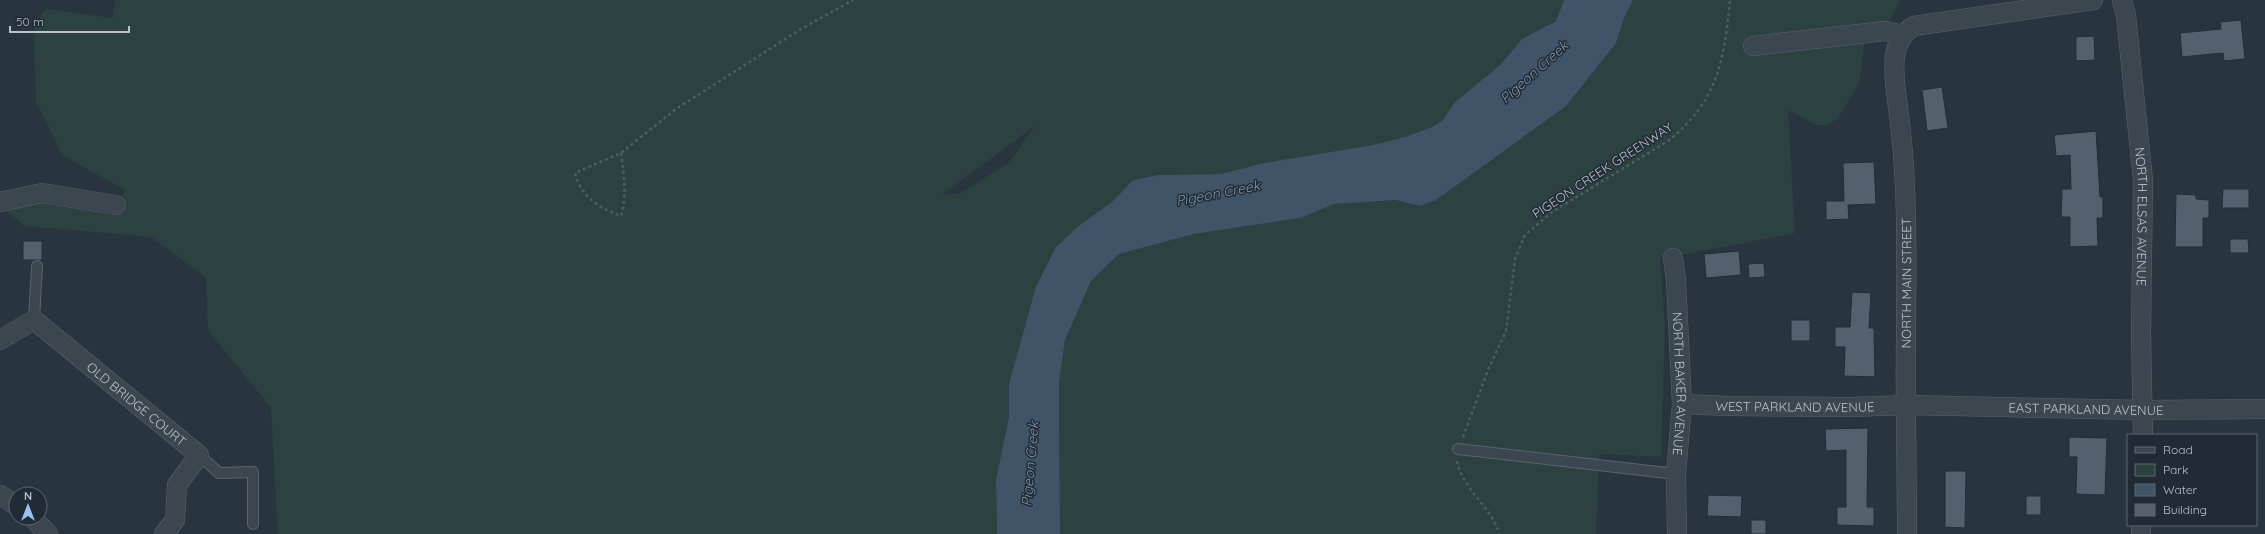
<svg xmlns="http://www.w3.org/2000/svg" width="2265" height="534" viewBox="0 0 2265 534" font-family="Quicksand,sans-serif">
  <rect width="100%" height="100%" fill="#28353f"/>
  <g fill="#2b4241" fill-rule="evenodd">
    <path d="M116,0H1564L1556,21L1522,39L1501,64L1454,103L1442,121L1432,127L1405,137L1373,145L1264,163L1221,174L1158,175L1133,180L1112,202L1081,224L1009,384V417L996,479L997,534H278L271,408L208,330L206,278L151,237L24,226L6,210L26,199L116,212L125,190L62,155L36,102L34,28L45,9L112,18ZM1036,125L1008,163L961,193L942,195Z"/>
    <path d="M1633,0H1901L1890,20L1865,37L1859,84L1838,118L1828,125H1816L1788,110L1795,233L1660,259L1665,326L1661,457L1599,454L1596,534H1060L1059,383L1065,340L1091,281L1119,254L1194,234L1300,218L1334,204L1396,200L1420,206L1624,18Z"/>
  </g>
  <path fill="#405467" d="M1564,0H1633L1624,18L1616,43L1566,106L1436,200L1420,206L1396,200L1334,204L1300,218L1194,234L1119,254L1091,281L1065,340L1059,383L1060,534H997L996,479L1009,417V384L1036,287L1056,247L1081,224L1112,202L1133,180L1158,175L1221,174L1264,163L1373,145L1405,137L1432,127L1442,121L1454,103L1501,64L1522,39L1556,21Z"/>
  <g fill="#54606d" stroke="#232d37">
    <path d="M2241,20L2245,59L2224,61L2223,53L2182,57L2180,33L2221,29L2220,22Z"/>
    <path d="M2094,36L2095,60L2076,61V37Z"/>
    <path d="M1942,87L1948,128L1927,131L1922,90Z"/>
    <path d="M2096,131L2100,197H2103V218H2097L2098,246L2070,247V217H2061L2062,189H2071L2070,155L2056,156L2054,135Z"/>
    <path d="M1874,162L1876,204L1848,205L1849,219L1826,220V201H1844L1843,163Z"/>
    <path d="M2223,189H2249V208H2222Z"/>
    <path d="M2176,194L2196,195V199L2209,200V218H2203V247H2175Z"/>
    <path d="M2230,239H2248L2249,253H2230Z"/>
    <rect x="23" y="241" width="19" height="19"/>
    <path d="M1739,251L1741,275L1706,278L1704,254Z"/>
    <path d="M1764,263L1765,277L1749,278L1748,264Z"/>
    <path d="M1852,292L1871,293L1869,328H1874L1875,377L1844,376L1845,347H1835V327H1850Z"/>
    <rect x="1791" y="320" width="19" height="21"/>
    <path d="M1868,428L1867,507H1874V526L1837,525V507H1846V450L1826,451L1825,429Z"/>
    <path d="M2069,437L2107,438L2105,495L2076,494L2077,457H2069Z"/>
    <path d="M1945,471H1966L1965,528L1945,527Z"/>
    <path d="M1708,495L1742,496L1741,517L1707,516Z"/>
    <rect x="2026" y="496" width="15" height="19"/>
    <rect x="1751" y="520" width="15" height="14"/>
  </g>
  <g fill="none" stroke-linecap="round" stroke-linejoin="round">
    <g stroke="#5a646d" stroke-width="12">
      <g id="service">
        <path d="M34,320L37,266"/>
        <path d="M1458,449L1676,474"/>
        <path d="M199,455L219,473L253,472V524"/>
      </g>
    </g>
    <g stroke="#5a646d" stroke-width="20">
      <g id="minor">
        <path id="s1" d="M2122,0L2126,16L2143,180L2141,334L2143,435"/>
        <path d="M1753,46L1885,31L1903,35"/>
        <path d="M0,202L42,193L116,205"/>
        <path id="s2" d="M1673,258L1676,280L1682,404L1676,474L1677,534"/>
        <path id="s3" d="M0,340L34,320L199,455L177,485L175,520L164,534"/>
        <path id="s4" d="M1682,404L1729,406L1850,407L1907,405L2143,410L2265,409"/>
        <path d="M0,495L16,505"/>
        <path d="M33,518L48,534"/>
        <path id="s5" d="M1907,534C1907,469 1905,403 1906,338C1906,257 1909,180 1897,100C1894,74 1888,41 1914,26L2093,0"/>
        <path d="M2141,534V525"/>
      </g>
    </g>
    <g stroke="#4a5e5f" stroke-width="2.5" stroke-dasharray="3 3" stroke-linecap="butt">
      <path d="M621,153C624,175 627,195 621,216C599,208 581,197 575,173L621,153L676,109L801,29L853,0"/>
      <path d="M1463,437L1488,370L1506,331L1515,259L1525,235L1552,212L1668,141C1718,101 1724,61 1730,0"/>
      <path d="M1457,461C1462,489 1492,507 1499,534"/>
    </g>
    <use href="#service" stroke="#3c464f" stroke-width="10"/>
    <use href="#minor" stroke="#3c464f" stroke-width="19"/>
  </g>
  <g text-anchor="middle" stroke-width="3" stroke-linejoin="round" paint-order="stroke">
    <g font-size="13" fill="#b9c1ca" stroke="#212b35">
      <text transform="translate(1602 170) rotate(-33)" y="5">PIGEON CREEK GREENWAY</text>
      <text dy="5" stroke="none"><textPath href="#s1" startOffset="218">NORTH ELSAS AVENUE</textPath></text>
      <text dy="5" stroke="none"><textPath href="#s5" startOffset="251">NORTH MAIN STREET</textPath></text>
      <text dy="5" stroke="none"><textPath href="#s2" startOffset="126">NORTH BAKER AVENUE</textPath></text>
      <text dy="5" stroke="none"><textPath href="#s3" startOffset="172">OLD BRIDGE COURT</textPath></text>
      <text dy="5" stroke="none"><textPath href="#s4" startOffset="113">WEST PARKLAND AVENUE</textPath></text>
      <text dy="5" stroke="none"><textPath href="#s4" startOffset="404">EAST PARKLAND AVENUE</textPath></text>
    </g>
    <g font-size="14" font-style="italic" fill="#7c95aa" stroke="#212b35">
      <text transform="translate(1534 72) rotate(-42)" y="5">Pigeon Creek</text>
      <text transform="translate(1218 193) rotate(-11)" y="5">Pigeon Creek</text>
      <text transform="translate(1030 464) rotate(-85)" y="5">Pigeon Creek</text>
    </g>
  </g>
  <rect x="2127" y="434" width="130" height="92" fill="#212b35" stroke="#5e6771"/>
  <rect x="2135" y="447" width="20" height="6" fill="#3c464f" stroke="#5e6771"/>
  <text x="2163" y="454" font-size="12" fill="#b9c1ca">Road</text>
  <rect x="2135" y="464" width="20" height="12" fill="#2b4241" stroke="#5e6771"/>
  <text x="2163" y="474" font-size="12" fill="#b9c1ca">Park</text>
  <rect x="2135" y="484" width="20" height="12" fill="#405467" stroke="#5e6771"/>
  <text x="2163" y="494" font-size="12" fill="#b9c1ca">Water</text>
  <rect x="2135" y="504" width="20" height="12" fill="#54606d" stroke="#5e6771"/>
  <text x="2163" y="514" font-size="12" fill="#b9c1ca">Building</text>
  <g transform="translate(28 506)"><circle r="19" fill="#212b35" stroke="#5e6771"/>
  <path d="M0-3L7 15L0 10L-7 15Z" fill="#98c3f0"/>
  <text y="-6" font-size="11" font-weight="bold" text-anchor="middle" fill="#b9c1ca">N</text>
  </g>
  <path d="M10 26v6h119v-6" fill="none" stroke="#b9c1ca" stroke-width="2"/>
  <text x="16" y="26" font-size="12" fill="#b9c1ca" stroke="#212b35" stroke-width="3" paint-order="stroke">50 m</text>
</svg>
